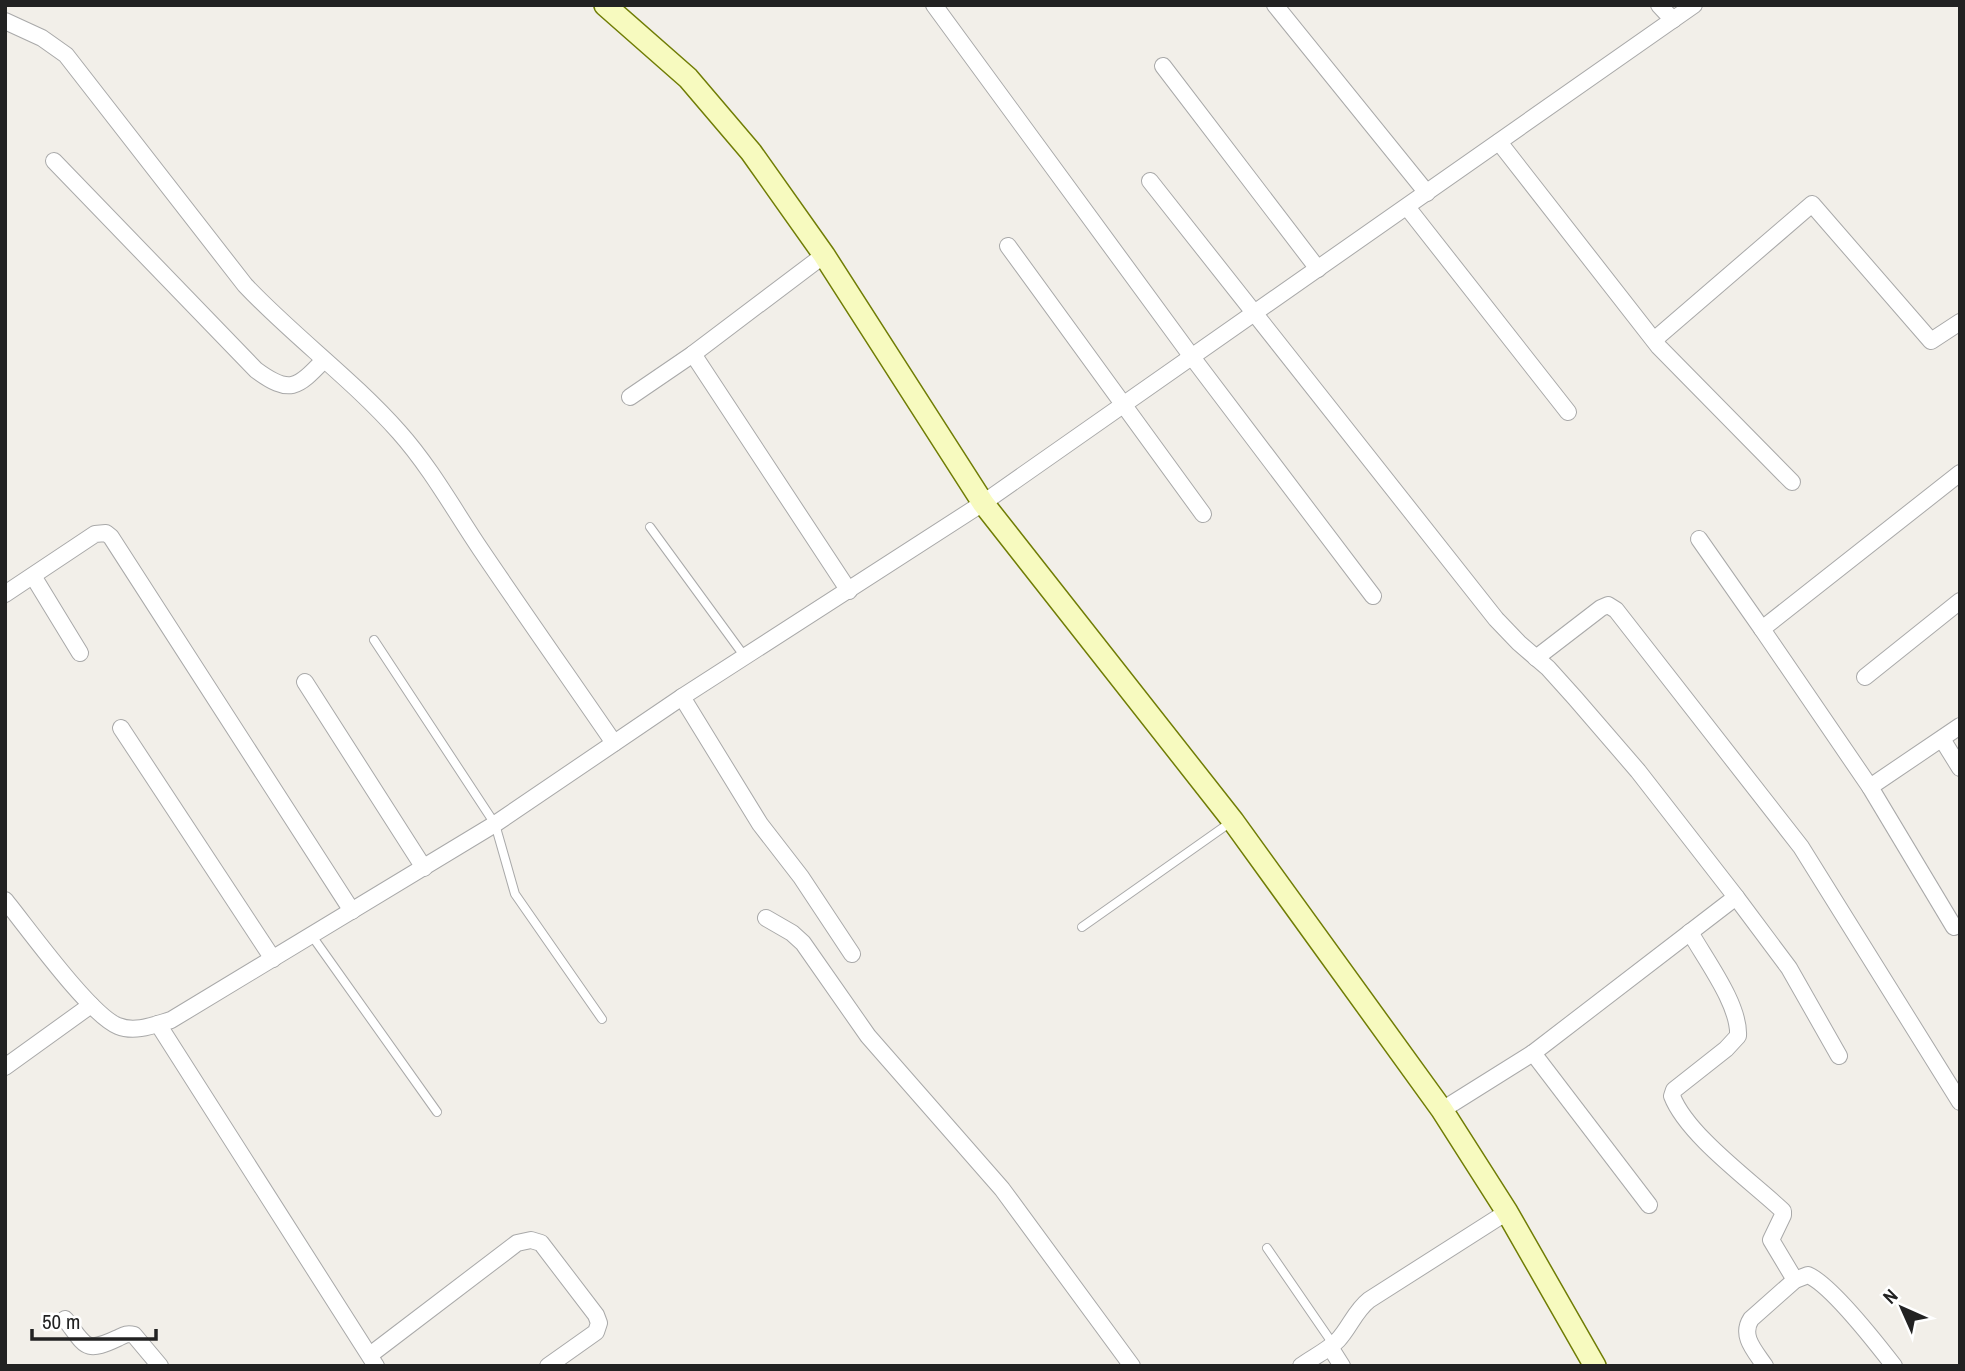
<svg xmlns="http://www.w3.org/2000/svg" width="1965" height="1371" viewBox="0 0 1965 1371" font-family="'Archivo Narrow',sans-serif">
  <rect width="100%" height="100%" fill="#f2efe9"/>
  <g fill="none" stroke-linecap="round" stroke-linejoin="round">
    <g stroke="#a9a9a9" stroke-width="10">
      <g id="lane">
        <path d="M650,527L745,657"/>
        <path d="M374,640L495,824L515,894L602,1019"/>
        <path d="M1082,927L1231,822"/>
        <path d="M312,936L437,1112"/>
        <path d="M1267,1248L1333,1344"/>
      </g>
    </g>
    <g stroke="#a9a9a9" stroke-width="18">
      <g id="street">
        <path d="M934,5L1192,357L1373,596"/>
        <path d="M1275,5L1427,193"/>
        <path d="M1659,5L1673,20"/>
        <path d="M5,21L42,38L66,55L245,285C293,336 352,379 399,432C431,468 454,510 481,550C525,615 570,679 614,743"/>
        <path d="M1163,66L1318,269"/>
        <path d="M1499,142L1659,347L1792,482"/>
        <path d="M54,161L256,370C290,395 297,388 324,360"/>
        <path d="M1150,181L1496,619L1519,643L1548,668L1575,698L1638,771L1736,897L1533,1053L1442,1110"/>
        <path d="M1407,207L1568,412"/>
        <path d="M1008,246L1203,514"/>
        <path d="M1654,340L1812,204L1931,341L1960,322"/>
        <path d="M693,354L849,591"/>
        <path d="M630,397L693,354L824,255"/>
        <path d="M1960,473L1762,629L1870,787L1960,726"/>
        <path d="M1699,539L1762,629"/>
        <path d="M33,576L80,653"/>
        <path d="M5,594L95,534L106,533L111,537L352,911"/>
        <path d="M1536,658L1601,608L1608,605L1616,610L1801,847L1960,1102"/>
        <path d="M1865,677L1960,601"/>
        <path d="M305,682L424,868"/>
        <path d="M682,697L760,824L801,877L852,954"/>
        <path d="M121,728L273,959"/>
        <path d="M1942,739L1960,768"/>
        <path d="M1870,787L1954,927"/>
        <path d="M1736,897L1789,968L1839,1056"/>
        <path d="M5,900C27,927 90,1015 118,1026C135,1033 154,1025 171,1020L495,824L682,697L983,503L1694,5"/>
        <path d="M766,918L792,933L803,943L868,1036L1002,1189L1132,1366"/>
        <path d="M1690,932C1705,959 1740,1005 1738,1036L1726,1049L1674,1090L1672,1096C1687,1135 1751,1181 1783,1211V1215L1771,1240L1795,1280"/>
        <path d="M158,1024L376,1366"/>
        <path d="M1533,1053L1649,1205"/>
        <path d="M5,1067L91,1005"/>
        <path d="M65,1319C86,1346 84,1354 118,1338C124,1335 127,1333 134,1335L160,1366"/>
        <path d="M1330,1347L1342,1366"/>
        <path d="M370,1355L517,1243L531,1240L541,1243L596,1315L599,1323L596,1332L548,1366"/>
        <path d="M1301,1366C1313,1357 1327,1351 1338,1340C1350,1327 1355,1311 1369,1300L1507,1212"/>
        <path d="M1765,1366C1755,1351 1740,1336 1751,1319L1795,1280L1808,1275C1831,1285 1877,1344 1894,1366"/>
      </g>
    </g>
    <g stroke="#707d05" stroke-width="24">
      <path id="secondary" d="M605,5L688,78L751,152L824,255L983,503L1233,821L1442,1110L1507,1212L1595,1366"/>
    </g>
    <use href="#lane" stroke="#fff" stroke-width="8"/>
    <use href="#street" stroke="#fff" stroke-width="16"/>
    <use href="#secondary" stroke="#f7fabf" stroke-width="21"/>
  </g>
  <rect width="1965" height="1371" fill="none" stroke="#222222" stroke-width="14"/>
  <g transform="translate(1902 1308) rotate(315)" stroke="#ffffff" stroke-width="5" paint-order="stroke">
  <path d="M0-5L12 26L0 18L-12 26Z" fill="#222222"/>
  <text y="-10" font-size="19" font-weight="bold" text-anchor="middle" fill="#222222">N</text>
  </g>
  <path d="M32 1329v10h124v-10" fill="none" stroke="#222222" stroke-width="3.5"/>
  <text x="42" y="1329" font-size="21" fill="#222222" stroke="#ffffff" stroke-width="5" paint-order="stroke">50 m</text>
</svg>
